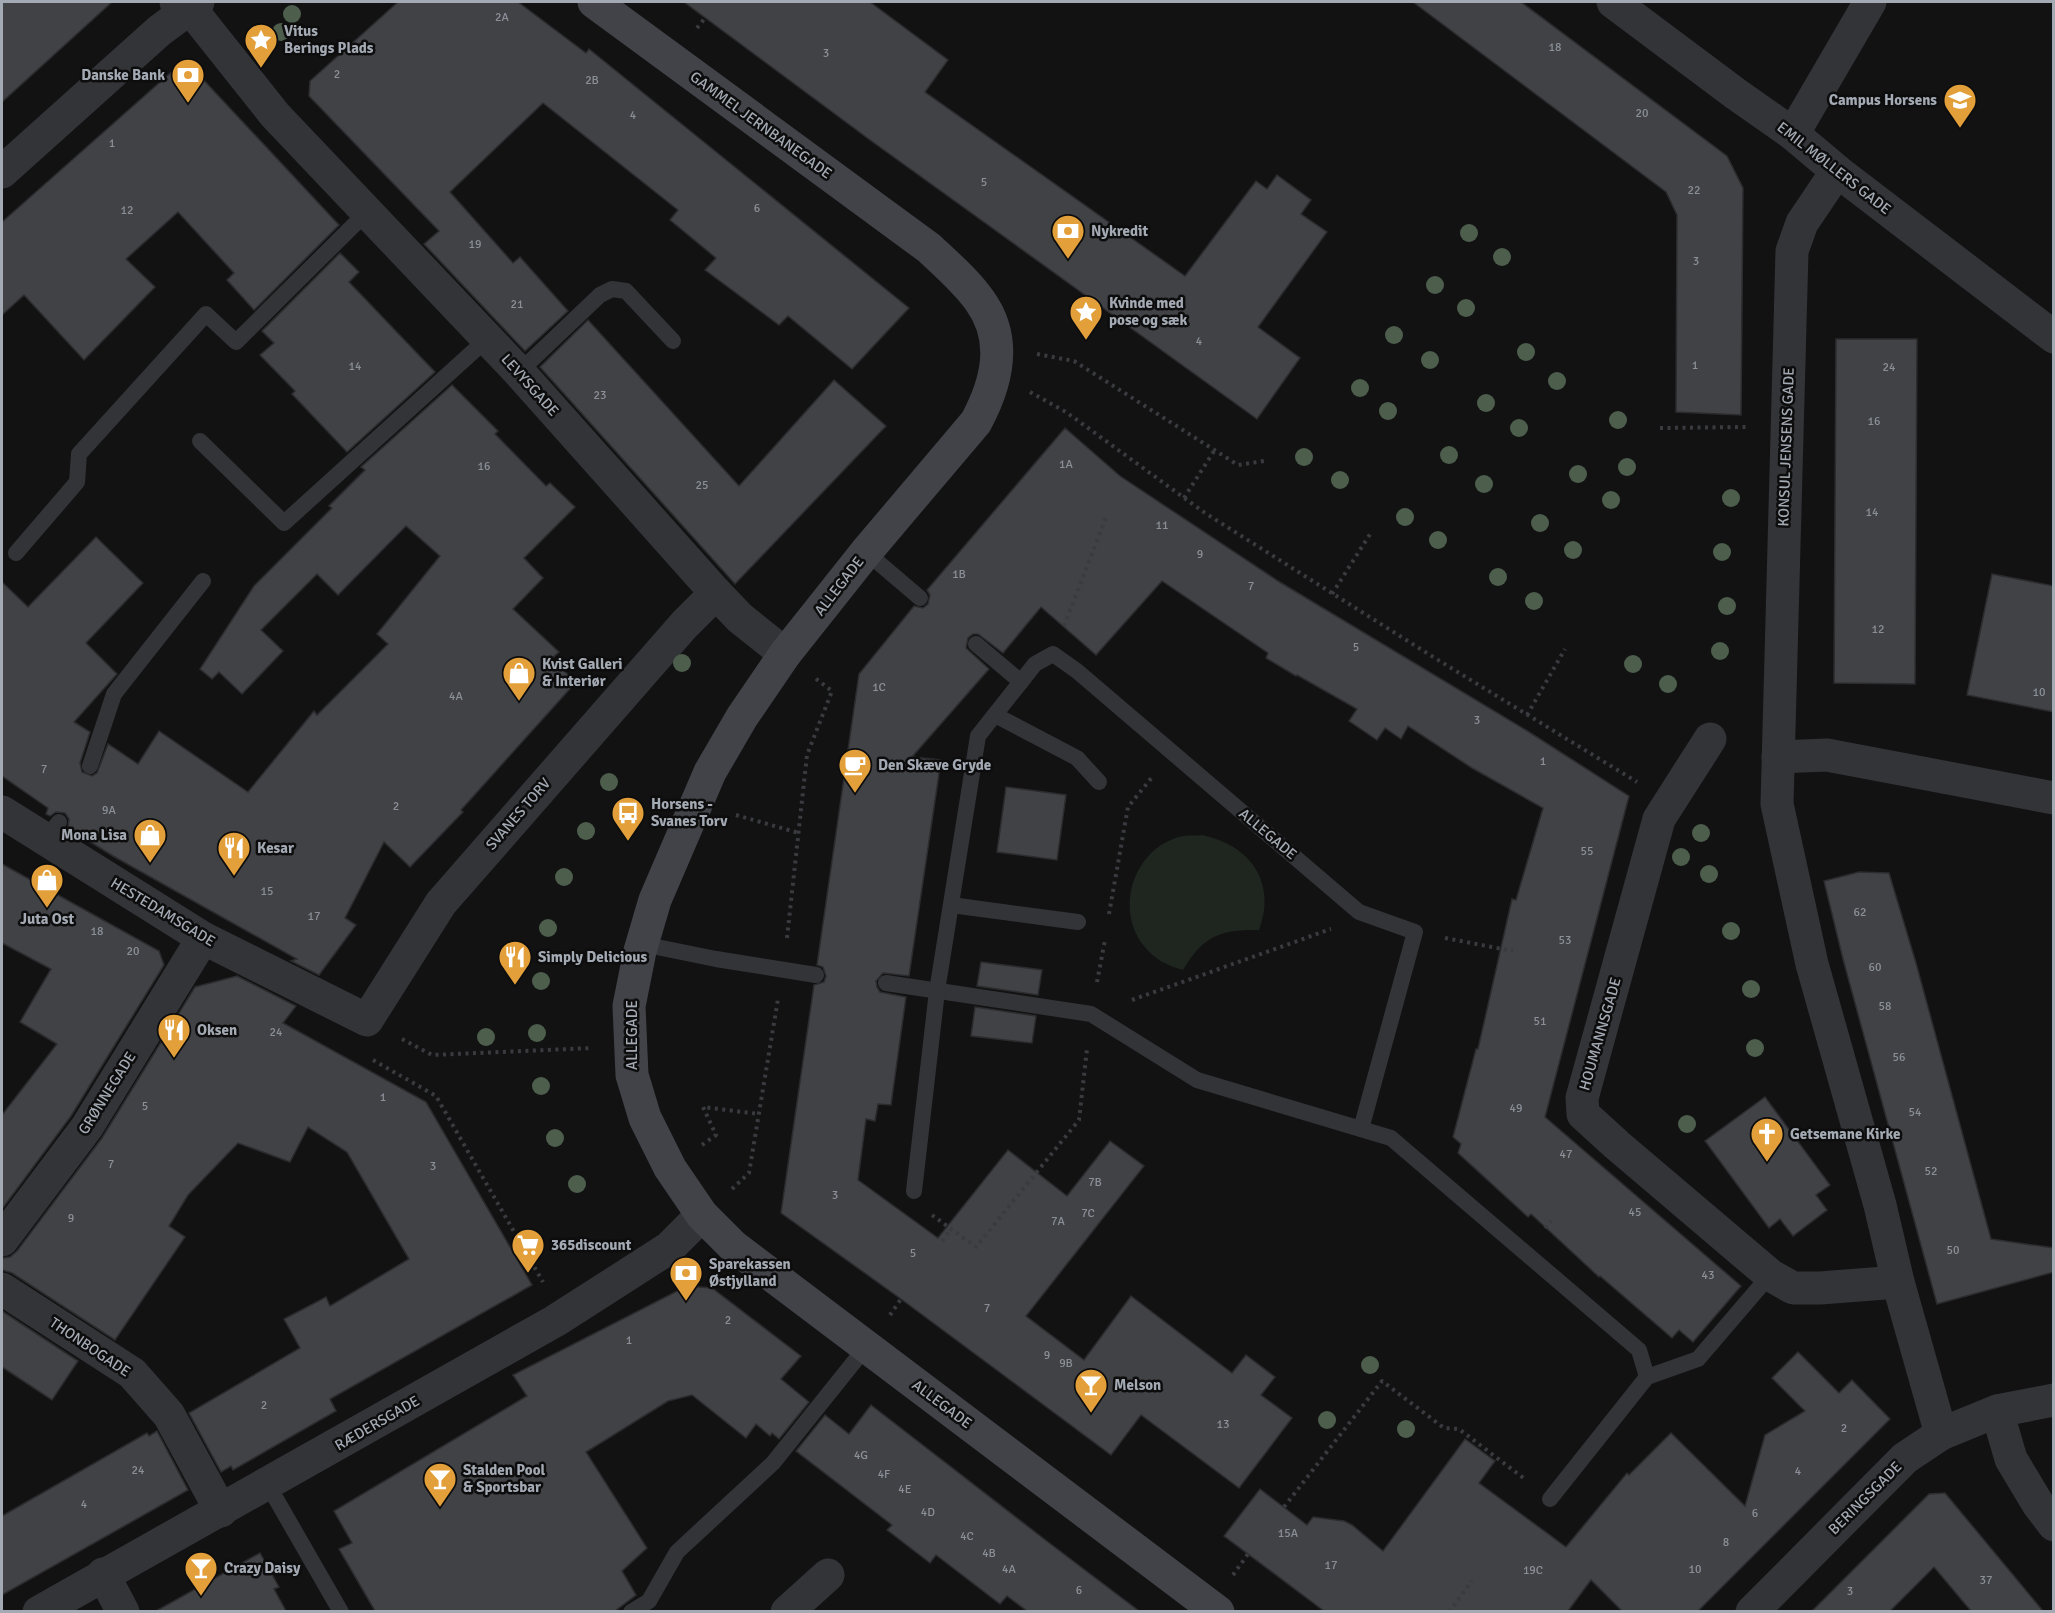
<svg xmlns="http://www.w3.org/2000/svg" width="2055" height="1613" viewBox="0 0 2055 1613" font-family="Signika,sans-serif">
  <rect width="100%" height="100%" fill="#121213"/>
  <path fill="#1e261f" d="M1202,835C1250,845 1277,882 1259,930C1221,929 1203,936 1183,970C1168,966 1154,959 1144,946C1113,908 1135,846 1183,836C1189,835 1196,836 1202,835Z"/>
  <g fill="#414246" stroke="#2c2c2f" stroke-width="1.5">
    <path d="M2,2H112L2,102Z"/>
    <path d="M398,2H518L586,53L589,49L909,308L852,369L788,316L779,325L705,270L716,258L670,220L678,210L543,103L450,192L513,263L520,257L568,311L525,351L424,244L439,231L309,96L310,81Z"/>
    <path d="M684,2H870L948,60L925,92L1185,276L1256,181L1267,189L1277,175L1311,200L1301,214L1327,232L1258,327L1300,358L1257,419L870,140Z"/>
    <path d="M1413,2H1521L1727,156L1743,188L1741,415L1676,412L1677,215L1666,192Z"/>
    <path d="M185,60L339,225L254,310L227,280L234,273L178,212L126,259L155,287L84,360L24,295L2,315V222Z"/>
    <path d="M340,253L359,272L349,282L435,372L347,452L292,394L295,391L260,355L274,343L262,331Z"/>
    <path d="M588,320L739,486L834,380L886,426L735,584L540,367Z"/>
    <path d="M1836,339H1917L1915,684L1834,683Z"/>
    <path d="M452,385L498,431L495,434L546,486L550,483L575,507L524,558L543,578L513,609L559,652L551,659L576,682L461,810L463,812L410,867L384,842L345,918L356,925L319,975L291,961L297,959L113,856L68,828L69,819L65,813L56,812L50,816L46,814L48,808L2,776V582L28,607L96,537L143,583L86,643L117,674L74,722L90,732L80,763L82,772L92,776L97,773L108,744L138,764L159,731L248,792L314,711L317,715L388,644L377,634L440,556L406,526L338,595L317,574L261,630L283,651L242,694L219,672L212,679L200,669L254,586L332,508L329,506L365,470L361,467Z"/>
    <path d="M1065,428L1120,476L1278,581L1529,732L1629,796L1545,1117L1741,1286L1693,1342L1679,1330L1672,1338L1600,1276L1599,1277L1531,1214L1528,1217L1458,1153L1461,1144L1453,1137L1476,1049H1478L1512,899L1516,900L1543,808L1472,768L1408,726L1401,739L1385,728L1377,740L1349,721L1357,709L1297,675L1296,676L1266,658L1268,653L1162,581L1096,655L1041,607L1003,653L978,634H973L968,638L966,648L989,669L912,757L941,760L909,976L883,973L876,981L877,987L880,992L906,997L891,1105L878,1104L875,1121L866,1119L858,1180L938,1238L1008,1150L1067,1196L1110,1141L1144,1166L1026,1316L1084,1360L1131,1296L1232,1373L1246,1355L1275,1377L1261,1395L1292,1418L1239,1488L1141,1415L1111,1455L901,1299L781,1213L814,985L824,982L826,976L823,967L817,965L859,674L914,606L923,608L928,604L930,595L927,590Z"/>
    <path d="M1992,574L2054,586V712L1967,695Z"/>
    <path d="M1006,787L1066,795L1057,860L997,852Z"/>
    <path d="M2,864L159,951L164,965L71,1116L2,1209V1115L57,1044L20,1022L51,969L2,943Z"/>
    <path d="M1859,872L1889,873L1916,963L1991,1239L2054,1248V1272L1937,1304L1843,959L1824,881Z"/>
    <path d="M981,962L1042,970L1038,995L977,986Z"/>
    <path d="M237,976L296,1006L283,1023L426,1102L532,1285L330,1399L336,1411L233,1470L231,1466L221,1472L189,1413L300,1348L284,1319L326,1297L330,1306L409,1259L347,1152L308,1127L290,1162L238,1143L188,1195L169,1226L185,1237L115,1340L12,1273L2,1270V1258L10,1257L17,1251L102,1138L195,987Z"/>
    <path d="M975,1007L1036,1016L1032,1043L971,1036Z"/>
    <path d="M1765,1097L1830,1185L1816,1195L1827,1210L1793,1236L1780,1219L1769,1228L1705,1141Z"/>
    <path d="M687,1286L712,1288L801,1356L781,1379L809,1402L779,1439L772,1433L770,1436L756,1424L746,1438L692,1395L668,1401L586,1452L647,1548L622,1571L636,1595L615,1611H375L339,1549L352,1543L334,1511L527,1396L513,1375Z"/>
    <path d="M2,1311L78,1361L52,1400L2,1367Z"/>
    <path d="M1798,1352L1839,1393L1852,1380L1890,1419L1698,1611H1622L1591,1580L1568,1611H1324L1224,1536L1260,1489L1307,1525L1313,1517L1344,1521L1352,1525L1383,1551L1465,1439L1495,1461L1479,1483L1566,1547L1627,1473L1629,1475L1671,1433L1745,1506L1765,1435L1805,1411L1772,1378Z"/>
    <path d="M871,1405L1048,1542L1139,1611H1027L1007,1596L1000,1604L936,1555L930,1563L887,1530L892,1525L796,1451L825,1415L849,1434Z"/>
    <path d="M157,1431L188,1490L2,1595V1516L147,1433L149,1436Z"/>
    <path d="M1945,1493L2043,1611H1971L1934,1567L1890,1611H1812L1929,1494Z"/>
    <path d="M260,1553L279,1587L274,1589L286,1611H156Z"/>
  </g>
  <g fill="none" stroke-linecap="round" stroke-linejoin="round">
    <g stroke="#393b3f" stroke-width="4" stroke-dasharray="3 4.5" stroke-linecap="butt">
      <path d="M697,28L705,18"/>
      <path d="M1037,354L1074,361L1238,465L1264,461"/>
      <path d="M1030,392L1066,412L1205,513L1430,655L1637,782"/>
      <path d="M1660,428L1747,427"/>
      <path d="M1184,498L1214,451"/>
      <path d="M1332,594L1372,531"/>
      <path d="M1064,626L1107,515"/>
      <path d="M1527,715L1565,649"/>
      <path d="M736,815L799,833"/>
      <path d="M1109,914L1128,807L1153,776"/>
      <path d="M787,938L807,755L832,691L815,678"/>
      <path d="M1445,938L1513,951"/>
      <path d="M1097,982L1105,940"/>
      <path d="M1132,1000L1331,929"/>
      <path d="M402,1039L432,1055L592,1048"/>
      <path d="M373,1060L436,1096L543,1282"/>
      <path d="M702,1145L716,1135L703,1107L759,1114"/>
      <path d="M732,1189L749,1173L778,999"/>
      <path d="M932,1215L976,1247L1079,1120L1087,1049"/>
      <path d="M1545,1228L1551,1221"/>
      <path d="M942,1241L951,1229"/>
      <path d="M890,1315L901,1299"/>
      <path d="M1284,1507L1382,1381L1444,1428L1459,1429L1526,1480"/>
      <path d="M1233,1575L1248,1554"/>
      <path d="M1449,1612L1472,1581"/>
    </g>
    <g stroke="#333438" stroke-width="16">
      <path d="M519,372L600,295L612,289L626,291L673,341"/>
      <path d="M200,441L284,523L487,339"/>
      <path d="M866,552L920,598"/>
      <path d="M16,553L77,482L79,454L206,314L236,342L367,212"/>
      <path d="M976,644L1021,682"/>
      <path d="M995,715L1077,758L1099,782"/>
      <path d="M90,766L114,694L203,581"/>
      <path d="M45,840L59,822"/>
      <path d="M951,905L1078,922"/>
      <path d="M642,944L716,959L816,975"/>
      <path d="M886,983L1091,1014L1197,1080L1391,1138L1639,1350L1647,1377"/>
      <path d="M914,1191L937,991L978,736L1035,664L1053,654L1077,671L1359,912L1415,932L1361,1129"/>
      <path d="M268,1485L341,1612"/>
      <path d="M1550,1499L1647,1377L1698,1359L1770,1275"/>
      <path d="M631,1612L649,1601L677,1552L773,1463L866,1347"/>
    </g>
    <g stroke="#333438" stroke-width="33">
      <path d="M176,2L190,8L275,115L519,372L716,593L740,618L785,654"/>
      <path d="M1613,2L1736,94L1793,134L1837,171L2054,337"/>
      <path d="M1793,134L1870,2"/>
      <path d="M1837,171L1802,223L1792,251L1777,804L1812,964L1880,1205L1898,1282L1941,1434"/>
      <path d="M2,172L159,31L198,2"/>
      <path d="M1710,739L1659,819L1582,1098L1583,1114L1617,1145L1770,1275L1793,1288H1820L1898,1282"/>
      <path d="M1778,757L1827,755L2054,798"/>
      <path d="M2,812L203,938L367,1020L441,903L684,625L716,593"/>
      <path d="M2,1240L87,1127L203,938"/>
      <path d="M2,1289L132,1373L169,1415L221,1511"/>
      <path d="M1997,1411L2011,1459L2038,1504L2054,1525"/>
      <path d="M103,1574L123,1612"/>
      <path d="M39,1612L555,1321L669,1248L702,1215"/>
      <path d="M787,1612L828,1575"/>
      <path d="M1752,1612L1905,1458L1941,1434L1997,1411L2054,1400"/>
    </g>
    <path stroke="#414348" stroke-width="33" d="M594,2L929,248C946,264 966,281 980,301C1008,340 997,383 976,422L866,552L785,654L742,717L710,772L655,900L640,951L629,1006L632,1075L645,1118L670,1168L702,1215L733,1246L1218,1612"/>
  </g>
  <g fill="#4d5e4d">
    <circle cx="292" cy="14" r="9"/>
    <circle cx="281" cy="32" r="9"/>
    <circle cx="1469" cy="233" r="9"/>
    <circle cx="1502" cy="257" r="9"/>
    <circle cx="1435" cy="285" r="9"/>
    <circle cx="1466" cy="308" r="9"/>
    <circle cx="1394" cy="335" r="9"/>
    <circle cx="1526" cy="352" r="9"/>
    <circle cx="1430" cy="360" r="9"/>
    <circle cx="1557" cy="381" r="9"/>
    <circle cx="1360" cy="388" r="9"/>
    <circle cx="1486" cy="403" r="9"/>
    <circle cx="1388" cy="411" r="9"/>
    <circle cx="1618" cy="420" r="9"/>
    <circle cx="1519" cy="428" r="9"/>
    <circle cx="1449" cy="455" r="9"/>
    <circle cx="1304" cy="457" r="9"/>
    <circle cx="1627" cy="467" r="9"/>
    <circle cx="1578" cy="474" r="9"/>
    <circle cx="1340" cy="480" r="9"/>
    <circle cx="1484" cy="484" r="9"/>
    <circle cx="1731" cy="498" r="9"/>
    <circle cx="1611" cy="500" r="9"/>
    <circle cx="1405" cy="517" r="9"/>
    <circle cx="1540" cy="523" r="9"/>
    <circle cx="1438" cy="540" r="9"/>
    <circle cx="1573" cy="550" r="9"/>
    <circle cx="1722" cy="552" r="9"/>
    <circle cx="1498" cy="577" r="9"/>
    <circle cx="1534" cy="601" r="9"/>
    <circle cx="1727" cy="606" r="9"/>
    <circle cx="1720" cy="651" r="9"/>
    <circle cx="682" cy="663" r="9"/>
    <circle cx="1633" cy="664" r="9"/>
    <circle cx="1668" cy="684" r="9"/>
    <circle cx="609" cy="782" r="9"/>
    <circle cx="586" cy="831" r="9"/>
    <circle cx="1701" cy="833" r="9"/>
    <circle cx="1681" cy="857" r="9"/>
    <circle cx="1709" cy="874" r="9"/>
    <circle cx="564" cy="877" r="9"/>
    <circle cx="548" cy="928" r="9"/>
    <circle cx="1731" cy="931" r="9"/>
    <circle cx="541" cy="981" r="9"/>
    <circle cx="1751" cy="989" r="9"/>
    <circle cx="537" cy="1033" r="9"/>
    <circle cx="486" cy="1037" r="9"/>
    <circle cx="1755" cy="1048" r="9"/>
    <circle cx="541" cy="1086" r="9"/>
    <circle cx="1687" cy="1124" r="9"/>
    <circle cx="555" cy="1138" r="9"/>
    <circle cx="577" cy="1184" r="9"/>
    <circle cx="1370" cy="1365" r="9"/>
    <circle cx="1327" cy="1420" r="9"/>
    <circle cx="1406" cy="1429" r="9"/>
  </g>
  <defs>
    <g id="sight-pin" transform="scale(1.725)"><path d="M0 17L-7.5 6A9.5 9.5 0 1 1 7.5 6Z" fill="#e3a03a" stroke="#0d0d0e"/><path d="M0-6L1.8-2.2L6-1.7L2.9 1.2L3.7 5.4L0 3.3L-3.7 5.4L-2.9 1.2L-6-1.7L-1.8-2.2Z" fill="#fff"/></g>
    <g id="bank-pin" transform="scale(1.725)"><path d="M0 17L-7.5 6A9.5 9.5 0 1 1 7.5 6Z" fill="#e3a03a" stroke="#0d0d0e"/><path d="M-6-4H6V4H-6ZM0-2.3a2.3 2.3 0 1 0 0 4.6a2.3 2.3 0 1 0 0-4.6Z" fill="#fff"/></g>
    <g id="university-pin" transform="scale(1.725)"><path d="M0 17L-7.5 6A9.5 9.5 0 1 1 7.5 6Z" fill="#e3a03a" stroke="#0d0d0e"/><path d="M0-5L7-2L0 1L-7-2ZM-4 1L0 2.5L4 1V4Q0 6-4 4Z" fill="#fff"/></g>
    <g id="shop-pin" transform="scale(1.725)"><path d="M0 17L-7.5 6A9.5 9.5 0 1 1 7.5 6Z" fill="#e3a03a" stroke="#0d0d0e"/><path d="M-5-2.5h2.3a2.7 3.5 0 0 1 5.4 0H5L5.5 6h-11ZM-1.5-2.5h3a1.5 2.3 0 0 0-3 0Z" fill="#fff"/></g>
    <g id="cafe-pin" transform="scale(1.725)"><path d="M0 17L-7.5 6A9.5 9.5 0 1 1 7.5 6Z" fill="#e3a03a" stroke="#0d0d0e"/><path d="M-5.5-4.5H6V0H3Q3 3.5 0 3.5H-2.5Q-5.5 3.5-5.5 0ZM3-3.2v2h1.7v-2ZM-6 4.5H4V6H-6Z" fill="#fff"/></g>
    <g id="bus-pin" transform="scale(1.725)"><path d="M0 17L-7.5 6A9.5 9.5 0 1 1 7.5 6Z" fill="#e3a03a" stroke="#0d0d0e"/><path d="M-5-6H5V4H4V6H2V4H-2V6H-4V4H-5ZM-3.5-4V0h7V-4ZM-3.5 1.2v1.5H-2V1.2ZM2 1.2v1.5H3.5V1.2Z" fill="#fff"/></g>
    <g id="restaurant-pin" transform="scale(1.725)"><path d="M0 17L-7.5 6A9.5 9.5 0 1 1 7.5 6Z" fill="#e3a03a" stroke="#0d0d0e"/><path d="M-5-6h1v4h1v-4h1v4h1v-4h1v5L-1.5 .5V6h-2V.5L-5-1ZM5-6V6H3V1.5H1.5Q1.5-4 5-6Z" fill="#fff"/></g>
    <g id="church-pin" transform="scale(1.725)"><path d="M0 17L-7.5 6A9.5 9.5 0 1 1 7.5 6Z" fill="#e3a03a" stroke="#0d0d0e"/><path d="M-1.2-6h2.4v3.5h3.3v2.4h-3.3V6h-2.4V-.1h-3.3v-2.4h3.3Z" fill="#fff"/></g>
    <g id="supermarket-pin" transform="scale(1.725)"><path d="M0 17L-7.5 6A9.5 9.5 0 1 1 7.5 6Z" fill="#e3a03a" stroke="#0d0d0e"/><path d="M-6-5.5h2.5l.6 2H6L4.5 2H-2.5L-4.4-4H-6ZM-1.5 3.2a1.3 1.3 0 1 0 .1 0ZM3 3.2a1.3 1.3 0 1 0 .1 0Z" fill="#fff"/></g>
    <g id="bar-pin" transform="scale(1.725)"><path d="M0 17L-7.5 6A9.5 9.5 0 1 1 7.5 6Z" fill="#e3a03a" stroke="#0d0d0e"/><path d="M-6-5H6L.8 .8V4.5H3.5V6h-7V4.5H-.8V.8Z" fill="#fff"/></g>
  </defs>
  <g fill-rule="evenodd">
    <use href="#sight-pin" x="261" y="40"/>
    <use href="#bank-pin" x="188" y="75"/>
    <use href="#university-pin" x="1960" y="100"/>
    <use href="#bank-pin" x="1068" y="231"/>
    <use href="#sight-pin" x="1086" y="312"/>
    <use href="#shop-pin" x="519" y="673"/>
    <use href="#cafe-pin" x="855" y="765"/>
    <use href="#bus-pin" x="628" y="813"/>
    <use href="#shop-pin" x="150" y="835"/>
    <use href="#restaurant-pin" x="234" y="848"/>
    <use href="#shop-pin" x="47" y="880"/>
    <use href="#restaurant-pin" x="515" y="957"/>
    <use href="#restaurant-pin" x="174" y="1030"/>
    <use href="#church-pin" x="1767" y="1134"/>
    <use href="#supermarket-pin" x="528" y="1245"/>
    <use href="#bank-pin" x="686" y="1273"/>
    <use href="#bar-pin" x="1091" y="1385"/>
    <use href="#bar-pin" x="440" y="1479"/>
    <use href="#bar-pin" x="201" y="1568"/>
  </g>
  <g text-anchor="middle" stroke-width="5" stroke-linejoin="round" paint-order="stroke">
    <g font-size="12" fill="#8b9098">
      <text x="502" y="21">2A</text>
      <text x="1555" y="51">18</text>
      <text x="826" y="57">3</text>
      <text x="337" y="78">2</text>
      <text x="592" y="84">2B</text>
      <text x="1642" y="117">20</text>
      <text x="633" y="119">4</text>
      <text x="112" y="147">1</text>
      <text x="984" y="186">5</text>
      <text x="1694" y="194">22</text>
      <text x="757" y="212">6</text>
      <text x="127" y="214">12</text>
      <text x="475" y="248">19</text>
      <text x="1696" y="265">3</text>
      <text x="517" y="308">21</text>
      <text x="1199" y="345">4</text>
      <text x="1695" y="369">1</text>
      <text x="355" y="370">14</text>
      <text x="1889" y="371">24</text>
      <text x="600" y="399">23</text>
      <text x="1874" y="425">16</text>
      <text x="1066" y="468">1A</text>
      <text x="484" y="470">16</text>
      <text x="702" y="489">25</text>
      <text x="1872" y="516">14</text>
      <text x="1162" y="529">11</text>
      <text x="1200" y="558">9</text>
      <text x="959" y="578">1B</text>
      <text x="1251" y="590">7</text>
      <text x="1878" y="633">12</text>
      <text x="1356" y="651">5</text>
      <text x="879" y="691">1C</text>
      <text x="2039" y="696">10</text>
      <text x="456" y="700">4A</text>
      <text x="1477" y="724">3</text>
      <text x="1543" y="765">1</text>
      <text x="44" y="773">7</text>
      <text x="396" y="810">2</text>
      <text x="109" y="814">9A</text>
      <text x="1587" y="855">55</text>
      <text x="267" y="895">15</text>
      <text x="1860" y="916">62</text>
      <text x="314" y="920">17</text>
      <text x="97" y="935">18</text>
      <text x="1565" y="944">53</text>
      <text x="133" y="955">20</text>
      <text x="1875" y="971">60</text>
      <text x="1885" y="1010">58</text>
      <text x="1540" y="1025">51</text>
      <text x="276" y="1036">24</text>
      <text x="1899" y="1061">56</text>
      <text x="383" y="1101">1</text>
      <text x="145" y="1110">5</text>
      <text x="1516" y="1112">49</text>
      <text x="1915" y="1116">54</text>
      <text x="1566" y="1158">47</text>
      <text x="111" y="1168">7</text>
      <text x="433" y="1170">3</text>
      <text x="1931" y="1175">52</text>
      <text x="1095" y="1186">7B</text>
      <text x="835" y="1199">3</text>
      <text x="1635" y="1216">45</text>
      <text x="1088" y="1217">7C</text>
      <text x="71" y="1222">9</text>
      <text x="1058" y="1225">7A</text>
      <text x="1953" y="1254">50</text>
      <text x="913" y="1257">5</text>
      <text x="1708" y="1279">43</text>
      <text x="987" y="1312">7</text>
      <text x="728" y="1324">2</text>
      <text x="629" y="1344">1</text>
      <text x="1047" y="1359">9</text>
      <text x="1066" y="1367">9B</text>
      <text x="264" y="1409">2</text>
      <text x="1223" y="1428">13</text>
      <text x="1844" y="1432">2</text>
      <text x="861" y="1459">4G</text>
      <text x="138" y="1474">24</text>
      <text x="1798" y="1475">4</text>
      <text x="884" y="1478">4F</text>
      <text x="905" y="1493">4E</text>
      <text x="84" y="1508">4</text>
      <text x="928" y="1516">4D</text>
      <text x="1755" y="1517">6</text>
      <text x="1288" y="1537">15A</text>
      <text x="967" y="1540">4C</text>
      <text x="1726" y="1546">8</text>
      <text x="989" y="1557">4B</text>
      <text x="1331" y="1569">17</text>
      <text x="1009" y="1573">4A</text>
      <text x="1695" y="1573">10</text>
      <text x="1533" y="1574">19C</text>
      <text x="1986" y="1584">37</text>
      <text x="1079" y="1594">6</text>
      <text x="1850" y="1595">3</text>
    </g>
    <g font-size="15" font-weight="bold" fill="#a4aab3" stroke="#0d0d0e" text-anchor="start">
      <text x="284" y="36">Vitus<tspan x="284" dy="17">Berings Plads</tspan></text>
      <text x="165" y="80" text-anchor="end">Danske Bank</text>
      <text x="1937" y="105" text-anchor="end">Campus Horsens</text>
      <text x="1091" y="236">Nykredit</text>
      <text x="1109" y="308">Kvinde med<tspan x="1109" dy="17">pose og sæk</tspan></text>
      <text x="542" y="669">Kvist Galleri<tspan x="542" dy="17">&amp; Interiør</tspan></text>
      <text x="878" y="770">Den Skæve Gryde</text>
      <text x="651" y="809">Horsens -<tspan x="651" dy="17">Svanes Torv</tspan></text>
      <text x="127" y="840" text-anchor="end">Mona Lisa</text>
      <text x="257" y="853">Kesar</text>
      <text x="47" y="924" text-anchor="middle">Juta Ost</text>
      <text x="538" y="962">Simply Delicious</text>
      <text x="197" y="1035">Oksen</text>
      <text x="1790" y="1139">Getsemane Kirke</text>
      <text x="551" y="1250">365discount</text>
      <text x="709" y="1269">Sparekassen<tspan x="709" dy="17">Østjylland</tspan></text>
      <text x="1114" y="1390">Melson</text>
      <text x="463" y="1475">Stalden Pool<tspan x="463" dy="17">&amp; Sportsbar</tspan></text>
      <text x="224" y="1573">Crazy Daisy</text>
    </g>
    <g font-size="15" fill="#a4aab3" stroke="#0d0d0e">
      <text transform="translate(761 125) rotate(36)" y="5">GAMMEL JERNBANEGADE</text>
      <text transform="translate(1834 168) rotate(38)" y="5">EMIL MØLLERS GADE</text>
      <text transform="translate(530 385) rotate(48)" y="5">LEVYSGADE</text>
      <text transform="translate(1786 447) rotate(-88)" y="5">KONSUL JENSENS GADE</text>
      <text transform="translate(839 586) rotate(-52)" y="5">ALLEGADE</text>
      <text transform="translate(518 814) rotate(-49)" y="5">SVANES TORV</text>
      <text transform="translate(1268 834) rotate(40)" y="5">ALLEGADE</text>
      <text transform="translate(163 912) rotate(31)" y="5">HESTEDAMSGADE</text>
      <text transform="translate(1600 1034) rotate(-74)" y="5">HOUMANNSGADE</text>
      <text transform="translate(632 1035) rotate(-90)" y="5">ALLEGADE</text>
      <text transform="translate(107 1093) rotate(-58)" y="5">GRØNNEGADE</text>
      <text transform="translate(90 1347) rotate(34)" y="5">THONBOGADE</text>
      <text transform="translate(942 1404) rotate(37)" y="5">ALLEGADE</text>
      <text transform="translate(377 1423) rotate(-30)" y="5">RÆDERSGADE</text>
      <text transform="translate(1865 1498) rotate(-45)" y="5">BERINGSGADE</text>
    </g>
  </g>
  <rect width="2055" height="1613" fill="none" stroke="#a4aab3" stroke-width="6"/>
</svg>
